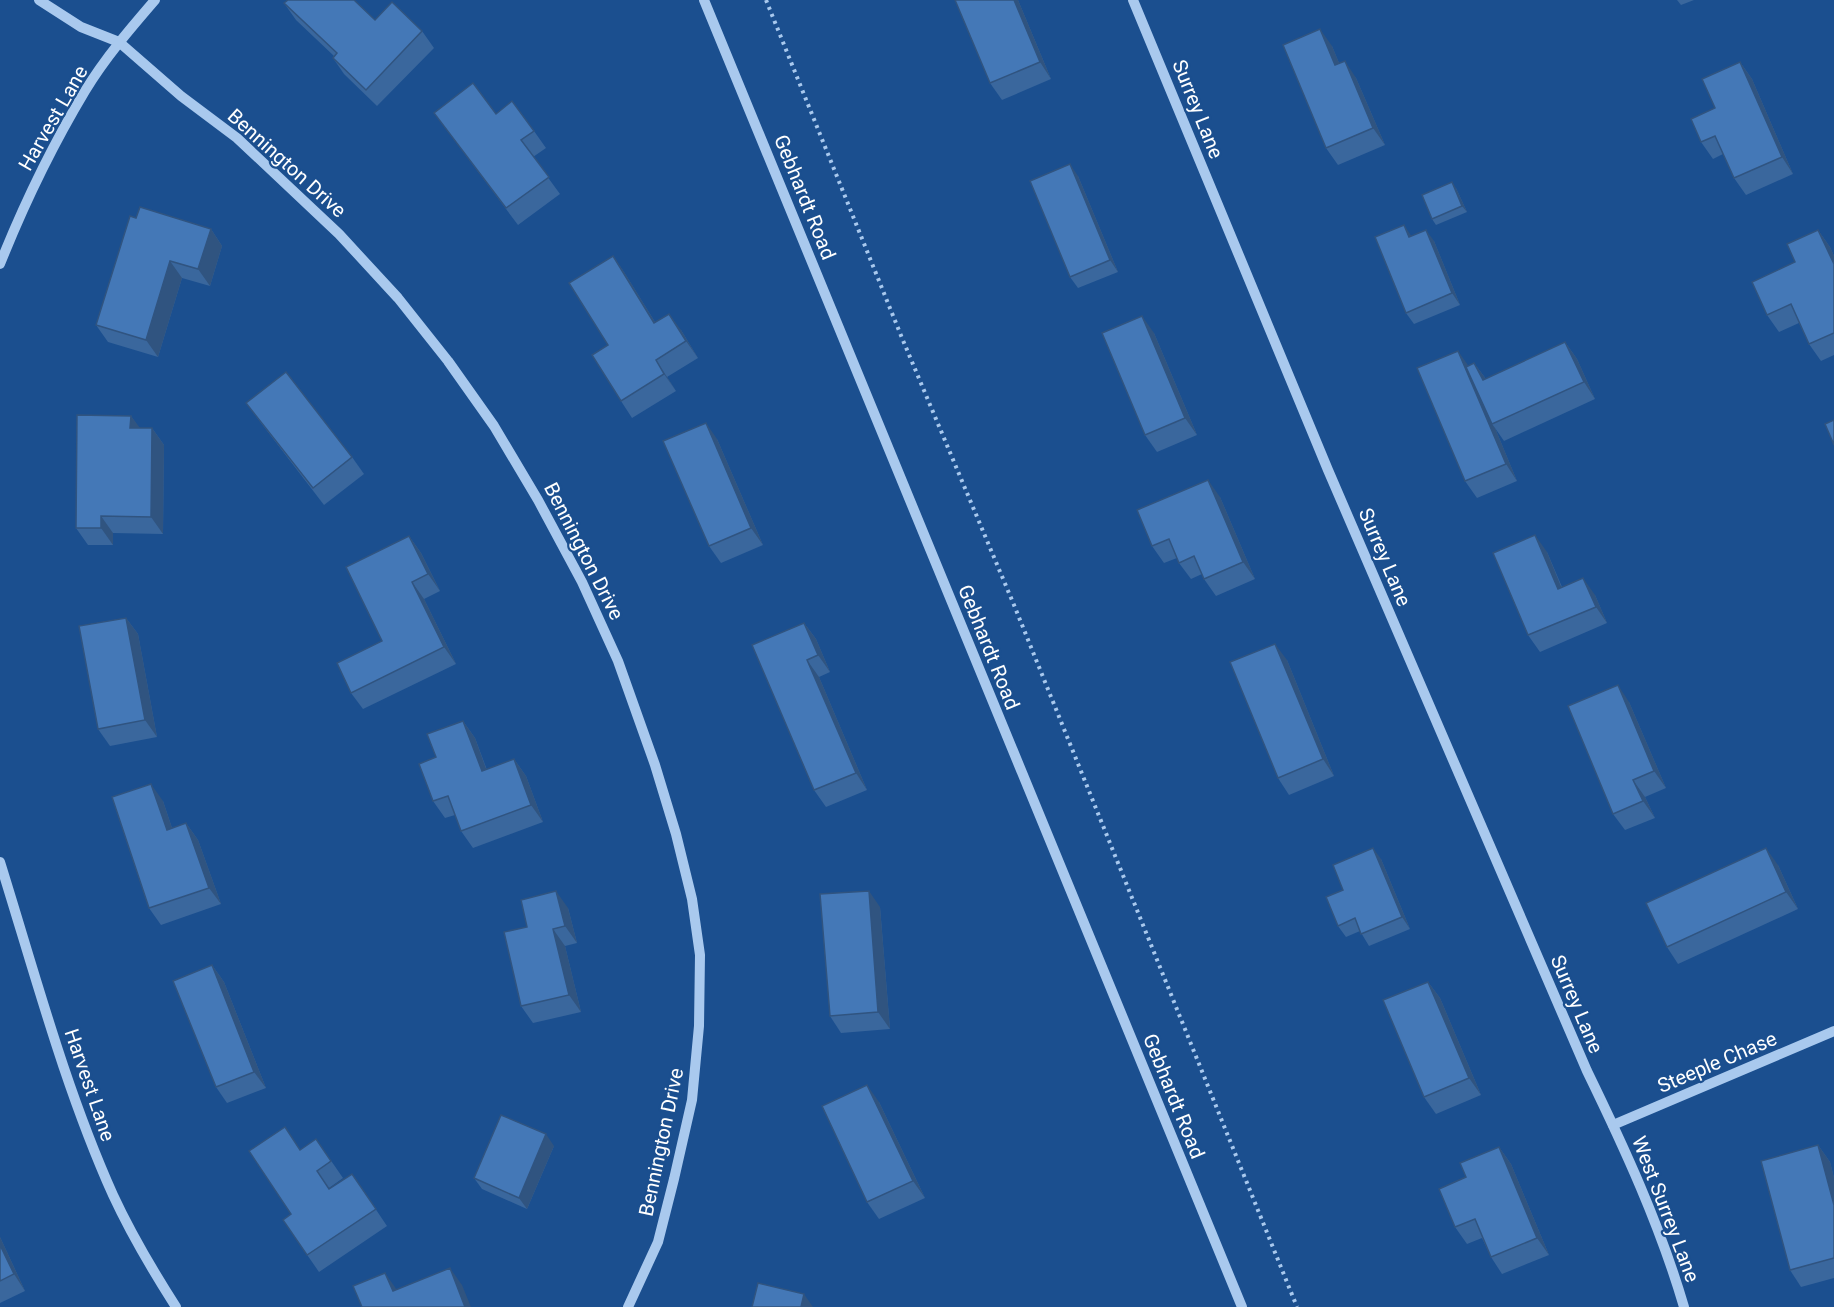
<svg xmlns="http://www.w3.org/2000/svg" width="1834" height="1307" viewBox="0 0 1834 1307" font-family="Roboto,sans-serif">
  <rect width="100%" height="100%" fill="#1b4f8f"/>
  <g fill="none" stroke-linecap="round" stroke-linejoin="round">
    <path stroke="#a9c9ee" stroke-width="4" stroke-dasharray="3 4.5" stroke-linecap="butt" d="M766,0L902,338L1014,605L1297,1307"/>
    <g stroke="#a9c9ee" stroke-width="10">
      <path d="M39,0L81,27L119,42L181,96L237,138L339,234L398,298L448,361L494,426L538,500L582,582L618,661L655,765L676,834L692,899L700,955L699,1026L692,1100L674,1179L658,1242L628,1307"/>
      <path d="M704,0L1242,1307"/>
      <path d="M1133,0L1328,470L1587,1071C1624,1147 1660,1225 1684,1307"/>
      <path d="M0,264C24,204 52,146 85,91C105,58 130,29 155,0"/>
      <path d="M0,862C35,974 65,1088 113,1195C131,1234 153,1271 176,1307"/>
      <path d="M1613,1125L1834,1031"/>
    </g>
  </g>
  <g fill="#3a679d">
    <path d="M1018,0L1051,79L1002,100L990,83Z"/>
    <path d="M1677,0H1694L1681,5Z"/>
    <path d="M284,3L375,20L422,31L434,48L377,106L344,74L333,58L334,56L296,20Z"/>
    <path d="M1332,46L1339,63L1356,78L1385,145L1338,165L1326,148Z"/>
    <path d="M1740,62L1752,79L1793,174L1746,195L1734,178L1723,154L1713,159L1701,142L1715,108Z"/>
    <path d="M434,113L496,114L534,131L546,148L533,157L560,194L518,225Z"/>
    <path d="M1078,176L1118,272L1078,288L1070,277Z"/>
    <path d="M1456,188L1467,212L1436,225L1432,219Z"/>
    <path d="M136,218L211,229L222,246L210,286L182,278L158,357L108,342L96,325Z"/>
    <path d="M1818,230L1830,247L1834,256V355L1821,361L1809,344L1799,323L1779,332L1767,315L1795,262Z"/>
    <path d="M1412,236L1434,241L1460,305L1414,324L1406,313Z"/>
    <path d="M613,256L624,272L655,322L681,330L698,358L667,377L676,391L632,418L621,401L608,345Z"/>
    <path d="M1154,333L1197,435L1157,452L1145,435Z"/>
    <path d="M1565,342L1577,359L1595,399L1504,441L1495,428L1517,481L1477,498L1465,481L1468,366L1474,363L1486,379Z"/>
    <path d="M246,403L352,457L364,474L324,505L258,419Z"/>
    <path d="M131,416L139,428H152L164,445L163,534L113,533V545H88L76,528Z"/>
    <path d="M717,439L763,545L721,563L709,546Z"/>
    <path d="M1220,497L1255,579L1216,596L1204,579L1202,574L1191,579L1179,563L1177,558L1164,563L1152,546Z"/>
    <path d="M409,536L421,553L440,591L424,599L456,664L363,709L351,693L382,641Z"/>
    <path d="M1547,552L1562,587L1595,595L1607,623L1540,652L1528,635Z"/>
    <path d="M126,618L138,634L157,737L110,746L98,729Z"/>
    <path d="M804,623L816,639L830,672L819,677L867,790L826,807L814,790Z"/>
    <path d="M1287,660L1334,776L1289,795L1278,778Z"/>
    <path d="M1629,702L1666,788L1645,797L1655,818L1625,830L1613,814Z"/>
    <path d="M463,721L475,738L487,770L514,759L526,776L543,822L473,848L461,831L455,815L445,818L433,801L436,757Z"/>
    <path d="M163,801L172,828L186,823L198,840L221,904L161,925L149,908Z"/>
    <path d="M1381,859L1410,929L1369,946L1360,931L1346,937L1338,926L1343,890Z"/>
    <path d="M1778,865L1798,909L1678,964L1667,947Z"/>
    <path d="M880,907L890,1029L841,1033L830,1016Z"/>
    <path d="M568,908L577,943L565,946L581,1012L533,1023L521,1006L527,927Z"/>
    <path d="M212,965L224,982L266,1088L227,1103L216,1087Z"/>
    <path d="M1428,982L1440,998L1481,1095L1436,1114L1424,1097Z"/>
    <path d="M879,1102L925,1198L879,1219L867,1202Z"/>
    <path d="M316,1139L343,1178L329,1188L330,1189L352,1174L387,1226L319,1272L283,1220L291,1214L301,1150Z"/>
    <path d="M1818,1145L1830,1162L1834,1178V1278L1801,1287L1790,1270Z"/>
    <path d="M554,1146L527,1209L482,1189L474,1178Z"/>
    <path d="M1499,1147L1511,1164L1549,1255L1502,1274L1491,1257L1482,1238L1467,1244L1455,1227Z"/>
    <path d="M0,1237L25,1291L0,1303Z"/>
  </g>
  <g fill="#305480">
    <path d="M1014,0H1018L1051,79L1040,62Z"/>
    <path d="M1320,29L1332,46L1347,82L1335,65Z"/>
    <path d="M1345,61L1356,78L1385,145L1373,128Z"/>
    <path d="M1740,62L1752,79L1793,174L1782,157Z"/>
    <path d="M1070,164L1078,176L1118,272L1110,260Z"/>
    <path d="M1452,182L1456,188L1467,212L1462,206Z"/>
    <path d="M1404,225L1412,237H1409Z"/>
    <path d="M211,229L222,246L210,286L198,269Z"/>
    <path d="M1426,230L1434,241L1460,305L1452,293Z"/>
    <path d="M1818,230L1830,247L1834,256V264Z"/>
    <path d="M613,256L624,272L666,340L654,323Z"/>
    <path d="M170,261L182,278L158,357L146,340Z"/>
    <path d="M669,314L681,330L698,358L686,341Z"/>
    <path d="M1142,316L1154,333L1197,435L1185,418Z"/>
    <path d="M1565,342L1577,359L1595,399L1584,382Z"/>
    <path d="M1458,351L1470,368L1492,424L1495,428L1517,481L1506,464Z"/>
    <path d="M656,360L667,377L676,391L664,374Z"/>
    <path d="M1474,363L1486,379L1483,380Z"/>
    <path d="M131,416L143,432L130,428Z"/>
    <path d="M706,423L717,439L763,545L751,528Z"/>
    <path d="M152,428L164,445L163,534L151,517Z"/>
    <path d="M1208,480L1220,497L1255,579L1243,562Z"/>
    <path d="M101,516L113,533V545L101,528Z"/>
    <path d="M1535,535L1547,552L1569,606L1558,589Z"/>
    <path d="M409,536L421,553L440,591L428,574Z"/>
    <path d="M1583,578L1595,595L1607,623L1596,607Z"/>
    <path d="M412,582L424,599L456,664L444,647Z"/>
    <path d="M126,618L138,634L157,737L145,720Z"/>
    <path d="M804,623L816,639L830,672L818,655Z"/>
    <path d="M1275,644L1287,660L1334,776L1323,759Z"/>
    <path d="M807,660L819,677L867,790L856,773Z"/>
    <path d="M1618,685L1629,702L1666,788L1654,771Z"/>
    <path d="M463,721L475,738L493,788L482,771Z"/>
    <path d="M514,759L526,776L543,822L531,805Z"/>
    <path d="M1633,780L1645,797L1655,818L1643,801Z"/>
    <path d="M151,784L163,801L178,846L167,830Z"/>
    <path d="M186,823L198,840L221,904L209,888Z"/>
    <path d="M1373,848L1381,859L1410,929L1402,917Z"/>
    <path d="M1766,848L1778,865L1798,909L1786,892Z"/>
    <path d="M556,891L568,908L577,943L565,926Z"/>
    <path d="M869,891L880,907L890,1029L878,1012Z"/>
    <path d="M553,929L565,946L581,1012L569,995Z"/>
    <path d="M212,965L224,982L266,1088L254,1072Z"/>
    <path d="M1428,982L1440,998L1481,1095L1469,1078Z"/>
    <path d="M867,1085L879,1102L925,1198L913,1181Z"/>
    <path d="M546,1134L554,1146L527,1209L519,1198Z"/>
    <path d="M1818,1145L1830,1162L1834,1178V1205Z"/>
    <path d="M1499,1147L1511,1164L1549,1255L1537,1238Z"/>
    <path d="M0,1237L25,1291L14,1274L0,1245Z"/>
    <path d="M450,1268L462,1285L471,1307H465Z"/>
    <path d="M385,1273L397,1290L393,1291Z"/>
    <path d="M804,1294L813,1307H801Z"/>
  </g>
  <g fill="#4478b7" stroke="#305480" stroke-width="1.5">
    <path d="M288,0H354L375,20L392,2L422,31L366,90L333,58L337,53L284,3Z"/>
    <path d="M955,0H1014L1040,62L990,83Z"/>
    <path d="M1320,29L1335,65L1345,61L1373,128L1326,148L1283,45Z"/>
    <path d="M1740,62L1782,157L1734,178L1715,136L1701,142L1691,119L1715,108L1702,79Z"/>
    <path d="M473,83L496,114L512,101L534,131L521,140L549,177L506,208L434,113Z"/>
    <path d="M1070,164L1110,260L1070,277L1030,181Z"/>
    <path d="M1452,182L1462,206L1432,219L1422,195Z"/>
    <path d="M140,207L211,229L198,269L170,261L146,340L96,325L130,216L136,218Z"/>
    <path d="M1404,225L1409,237L1426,230L1452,293L1406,313L1375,237Z"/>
    <path d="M1818,230L1834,264V333L1809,344L1791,304L1767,315L1752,282L1795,262L1787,244Z"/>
    <path d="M613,256L654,323L669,314L686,341L656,360L664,374L621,401L592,355L608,345L569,283Z"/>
    <path d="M1142,316L1185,418L1145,435L1102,333Z"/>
    <path d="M1565,342L1584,382L1492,424L1466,367L1474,363L1483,380Z"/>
    <path d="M1458,351L1506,464L1465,481L1417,368Z"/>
    <path d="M286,372L352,457L313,488L246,403Z"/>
    <path d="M77,415L131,416L130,428H152L151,517L101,516V528H76Z"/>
    <path d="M1834,420V445L1825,424Z"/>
    <path d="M706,423L751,528L709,546L663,441Z"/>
    <path d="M1208,480L1243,562L1204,579L1194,556L1179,563L1169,539L1152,546L1137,510Z"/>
    <path d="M1535,535L1558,589L1583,578L1596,607L1528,635L1493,553Z"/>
    <path d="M409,536L428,574L412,582L444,647L351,693L337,663L382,641L346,567Z"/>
    <path d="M126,618L145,720L98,729L79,626Z"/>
    <path d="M804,623L818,655L807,660L856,773L814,790L752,645Z"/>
    <path d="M1275,644L1323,759L1278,778L1230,662Z"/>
    <path d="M1618,685L1654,771L1633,780L1643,801L1613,814L1568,706Z"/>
    <path d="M463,721L482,771L514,759L531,805L461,831L448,796L433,801L419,764L436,757L427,734Z"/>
    <path d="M151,784L167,830L186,823L209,888L149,908L112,797Z"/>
    <path d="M1373,848L1402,917L1361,934L1355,918L1338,926L1326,897L1343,890L1333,865Z"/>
    <path d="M1766,848L1786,892L1667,947L1646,903Z"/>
    <path d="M556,891L565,926L553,929L569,995L521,1006L504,932L527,927L521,900Z"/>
    <path d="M869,891L878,1012L830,1016L820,894Z"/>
    <path d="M212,965L254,1072L216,1087L173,981Z"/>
    <path d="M1428,982L1469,1078L1424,1097L1383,1000Z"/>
    <path d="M867,1085L913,1181L867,1202L822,1106Z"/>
    <path d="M501,1115L546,1134L519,1198L474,1178Z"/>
    <path d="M285,1127L300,1150L316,1139L331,1161L317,1171L329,1189L352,1174L376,1209L307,1255L283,1220L291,1214L249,1151Z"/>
    <path d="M1818,1145L1834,1205V1258L1790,1270L1761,1161Z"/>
    <path d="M1499,1147L1537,1238L1491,1257L1475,1219L1455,1227L1439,1189L1466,1177L1460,1163Z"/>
    <path d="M0,1245L14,1274L0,1281Z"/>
    <path d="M450,1268L465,1307H362L353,1286L385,1273L393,1291Z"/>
    <path d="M758,1283L804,1294L801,1307H752Z"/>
  </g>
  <g text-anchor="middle" stroke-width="4.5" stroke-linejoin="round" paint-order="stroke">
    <g font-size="20" fill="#fff" stroke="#1b4f8f">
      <text transform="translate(1198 109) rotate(68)" y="7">Surrey Lane</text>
      <text transform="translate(53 118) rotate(-60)" y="7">Harvest Lane</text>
      <text transform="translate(287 163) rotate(42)" y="7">Bennington Drive</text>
      <text transform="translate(805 197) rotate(68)" y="7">Gebhardt Road</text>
      <text transform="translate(584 551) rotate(63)" y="7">Bennington Drive</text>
      <text transform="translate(1385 557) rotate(67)" y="7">Surrey Lane</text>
      <text transform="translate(989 647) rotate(68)" y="7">Gebhardt Road</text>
      <text transform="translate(1577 1004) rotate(67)" y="7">Surrey Lane</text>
      <text transform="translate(1717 1062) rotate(-23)" y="7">Steeple Chase</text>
      <text transform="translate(90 1085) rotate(71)" y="7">Harvest Lane</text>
      <text transform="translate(1174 1096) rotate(68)" y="7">Gebhardt Road</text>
      <text transform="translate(661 1142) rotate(-78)" y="7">Bennington Drive</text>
      <text transform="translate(1666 1209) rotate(69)" y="7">West Surrey Lane</text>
    </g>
  </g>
</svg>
